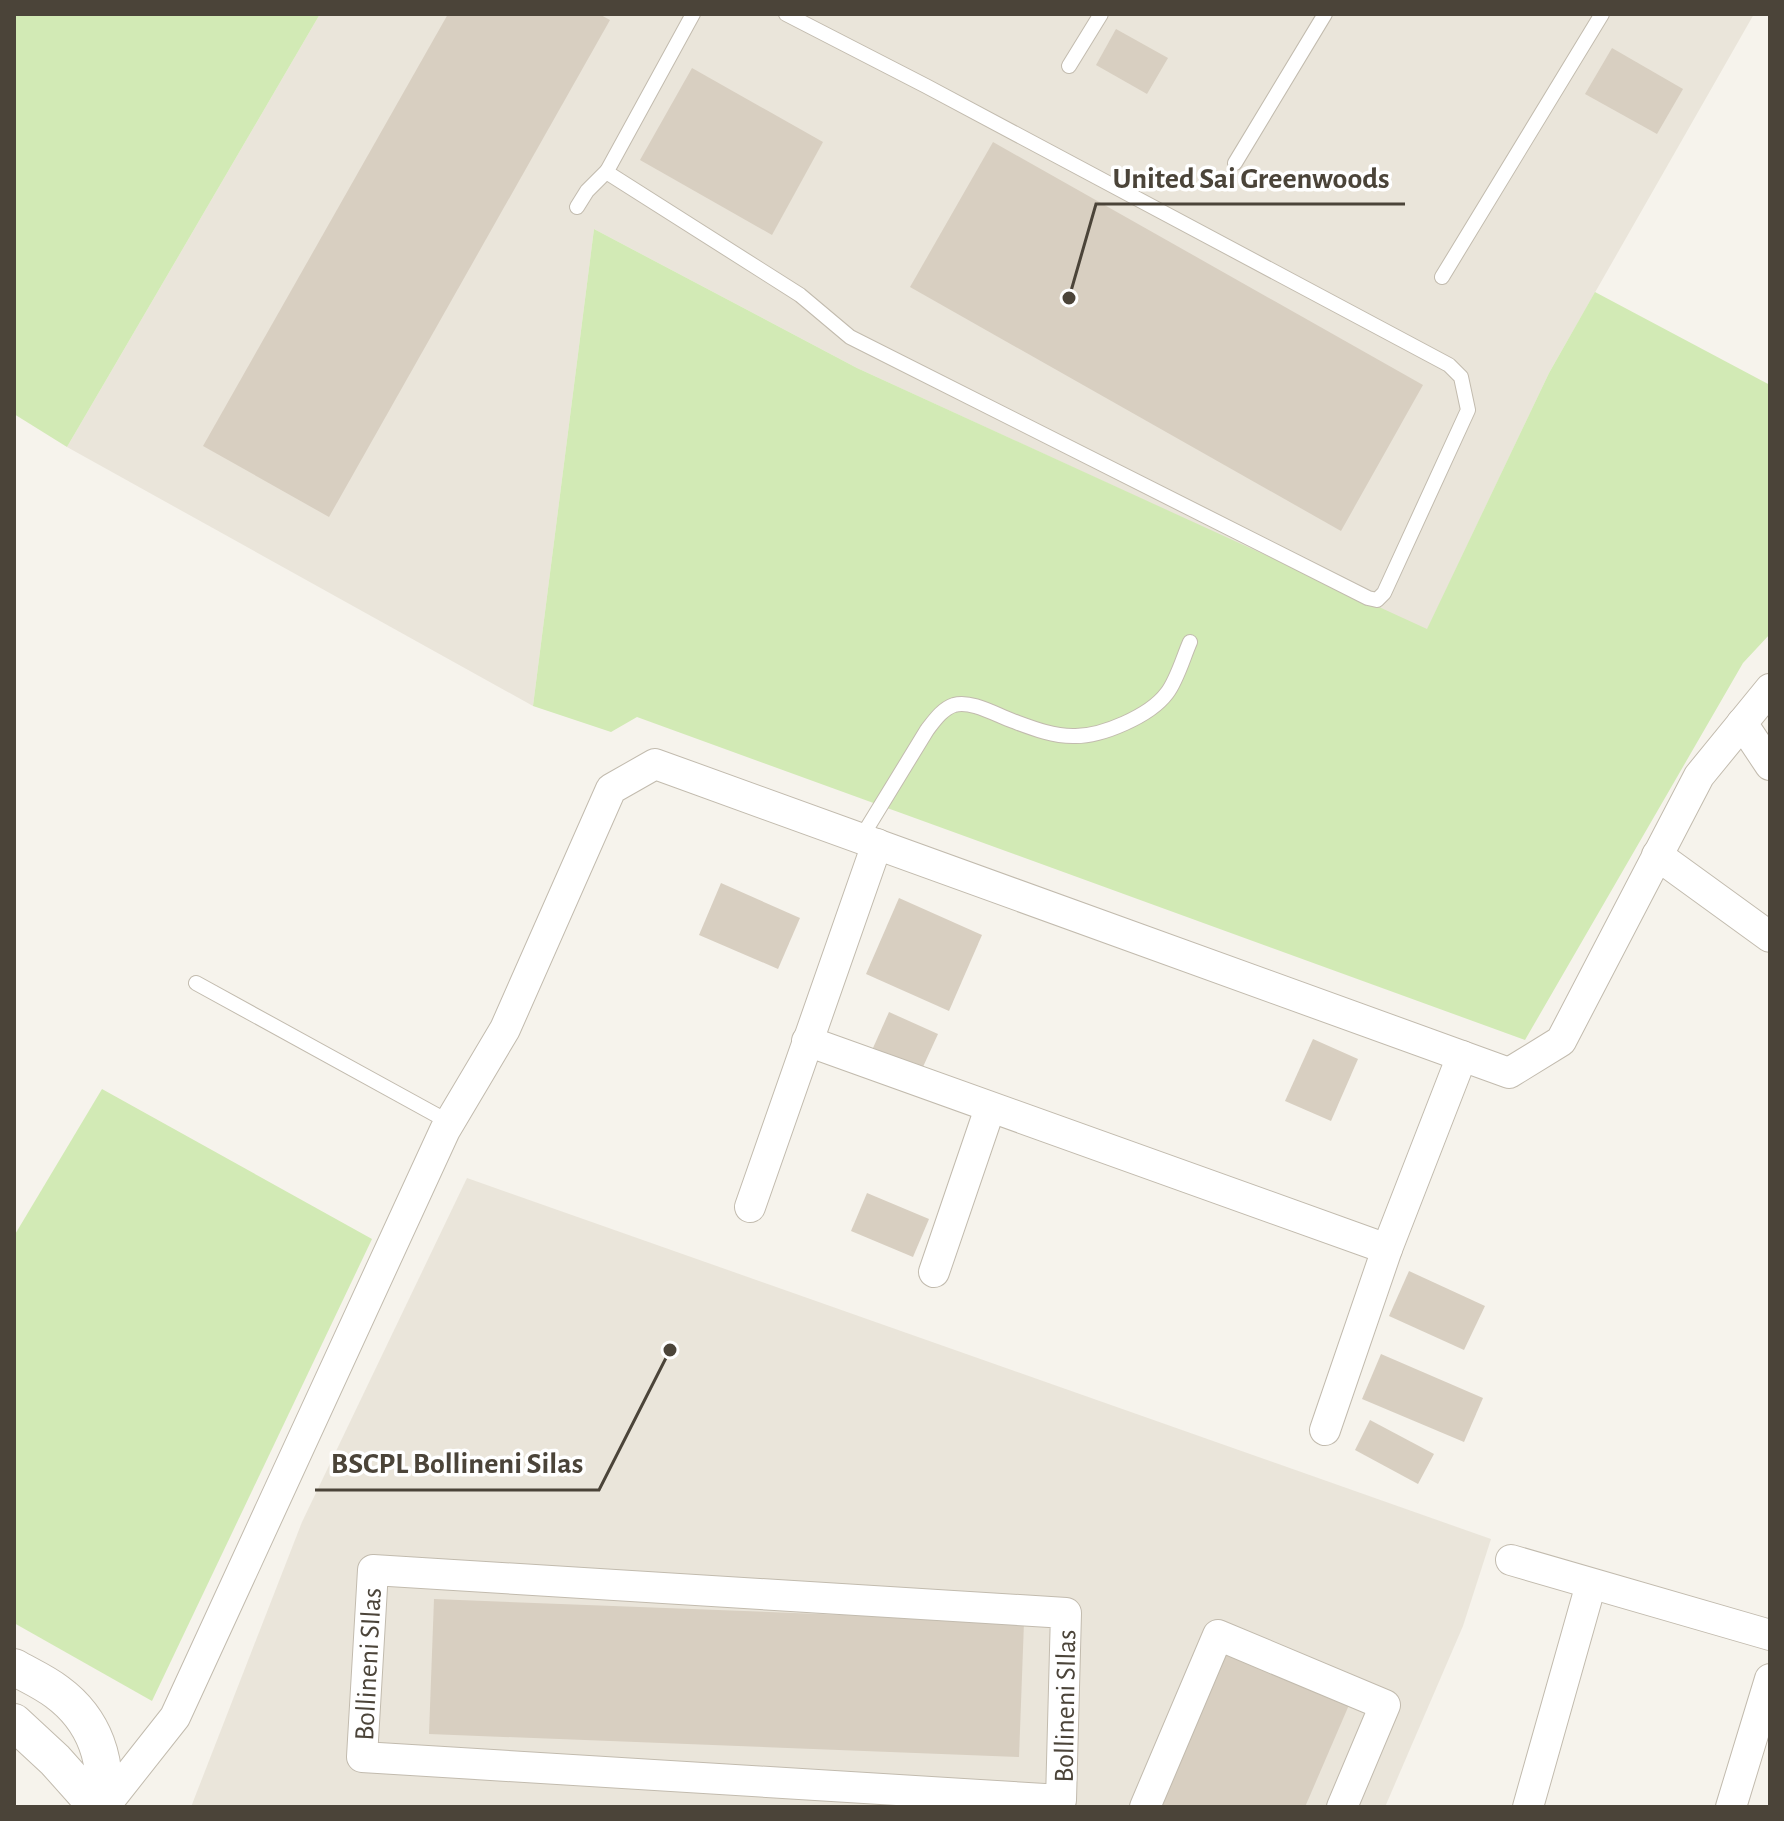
<svg xmlns="http://www.w3.org/2000/svg" width="1784" height="1821" viewBox="0 0 1784 1821" font-family="'Alegreya Sans',sans-serif">
  <rect width="100%" height="100%" fill="#f6f3ec"/>
  <g fill="#eae5da">
    <path d="M320,14H1754L1549,373L1427,630L857,368L594,229L533,706L67,447Z"/>
    <path d="M467,1178L1491,1539L1463,1626L1385,1807H191L302,1522Z"/>
  </g>
  <g fill="#d2eab5">
    <path d="M14,14H320L67,447L14,414Z"/>
    <path d="M594,229L857,368L1427,629L1549,373L1595,292L1770,385V634L1743,663L1525,1040L637,717L611,732L533,706Z"/>
    <path d="M102,1089L372,1239L152,1701L14,1623V1236Z"/>
  </g>
  <g fill="#d8cfc1">
    <path d="M448,14H599L610,20L329,517L203,446Z"/>
    <path d="M1116,29L1168,58L1147,94L1096,65Z"/>
    <path d="M1612,48L1683,89L1657,134L1585,94Z"/>
    <path d="M692,68L823,142L772,235L640,160Z"/>
    <path d="M993,142L1423,385L1341,531L910,287Z"/>
    <path d="M721,883L800,918L778,969L699,935Z"/>
    <path d="M899,898L982,935L949,1011L866,974Z"/>
    <path d="M889,1012L938,1034L922,1069L873,1048Z"/>
    <path d="M1313,1039L1358,1059L1331,1121L1285,1101Z"/>
    <path d="M867,1193L929,1219L913,1257L851,1231Z"/>
    <path d="M1409,1271L1485,1306L1464,1350L1389,1316Z"/>
    <path d="M1381,1354L1483,1398L1464,1442L1362,1399Z"/>
    <path d="M1370,1420L1434,1454L1418,1484L1355,1450Z"/>
    <path d="M434,1599L1024,1622L1019,1757L429,1734Z"/>
    <path d="M1225,1652L1349,1705L1305,1807H1159Z"/>
  </g>
  <g fill="none" stroke-linecap="round" stroke-linejoin="round">
    <g stroke="#c2bbae" stroke-width="16">
      <g id="service">
        <path d="M693,14L607,171L611,175L800,295L850,337L1368,598L1377,600L1384,593L1468,410L1461,377L1449,365L926,86L786,14"/>
        <path d="M1069,66L1101,14"/>
        <path d="M1235,163L1325,14"/>
        <path d="M577,207L587,191L607,171"/>
        <path d="M1442,277L1602,14"/>
        <path d="M861,838L927,730C934,721 942,709 954,705C972,700 996,715 1013,721C1032,728 1052,736 1073,736C1101,737 1150,716 1167,693C1177,680 1183,658 1190,642"/>
        <path d="M196,983L449,1122"/>
      </g>
    </g>
    <g stroke="#c2bbae" stroke-width="32">
      <g id="minor">
        <path d="M1742,723L1770,765"/>
        <path d="M1657,855L1770,937"/>
        <path d="M807,1041L1387,1249"/>
        <path d="M750,1207L877,844"/>
        <path d="M934,1272L990,1108"/>
        <path d="M1325,1430L1387,1249L1462,1056"/>
        <path d="M1511,1560L1770,1635"/>
        <path d="M373,1570L1066,1613L1061,1800L362,1757Z"/>
        <path d="M104,1807L175,1717L445,1130L505,1029L611,789L655,764L1509,1073L1561,1041L1699,776L1770,689"/>
        <path d="M1145,1807L1218,1635L1385,1705L1342,1807"/>
        <path d="M1528,1807L1591,1584"/>
        <path d="M1731,1807L1770,1679"/>
      </g>
    </g>
    <g stroke="#c2bbae" stroke-width="38">
      <g id="tertiary">
        <path d="M14,1667C28,1675 44,1682 57,1692C95,1720 109,1762 102,1807"/>
        <path d="M14,1722L55,1760L97,1807"/>
      </g>
    </g>
    <use href="#service" stroke="#fff" stroke-width="14"/>
    <use href="#minor" stroke="#fff" stroke-width="30"/>
    <use href="#tertiary" stroke="#fff" stroke-width="36"/>
  </g>
  <g text-anchor="middle" stroke-width="7" stroke-linejoin="round" paint-order="stroke">
    <g font-size="28" fill="#4b4439" stroke="#fff">
      <text transform="translate(367 1664) rotate(-87)" y="10">Bollineni SIlas</text>
      <text transform="translate(1064 1706) rotate(-89)" y="10">Bollineni SIlas</text>
    </g>
  </g>
  <path fill="none" stroke="#4b4439" stroke-width="3" d="M1069 298L1096 204H1405M670 1350L599 1490H315"/>
  <g fill="#4b4439" stroke="#fff" stroke-width="3">
    <circle cx="1069" cy="298" r="8"/>
    <circle cx="670" cy="1350" r="8"/>
  </g>
  <g font-size="30" text-anchor="middle" font-weight="bold" fill="#4b4439" stroke="#fff" stroke-width="7" stroke-linejoin="round" paint-order="stroke">
    <text x="1251" y="188">United Sai Greenwoods</text>
    <text x="457" y="1473">BSCPL Bollineni Silas</text>
  </g>
  <rect width="1784" height="1821" fill="none" stroke="#4b4439" stroke-width="32"/>
</svg>
